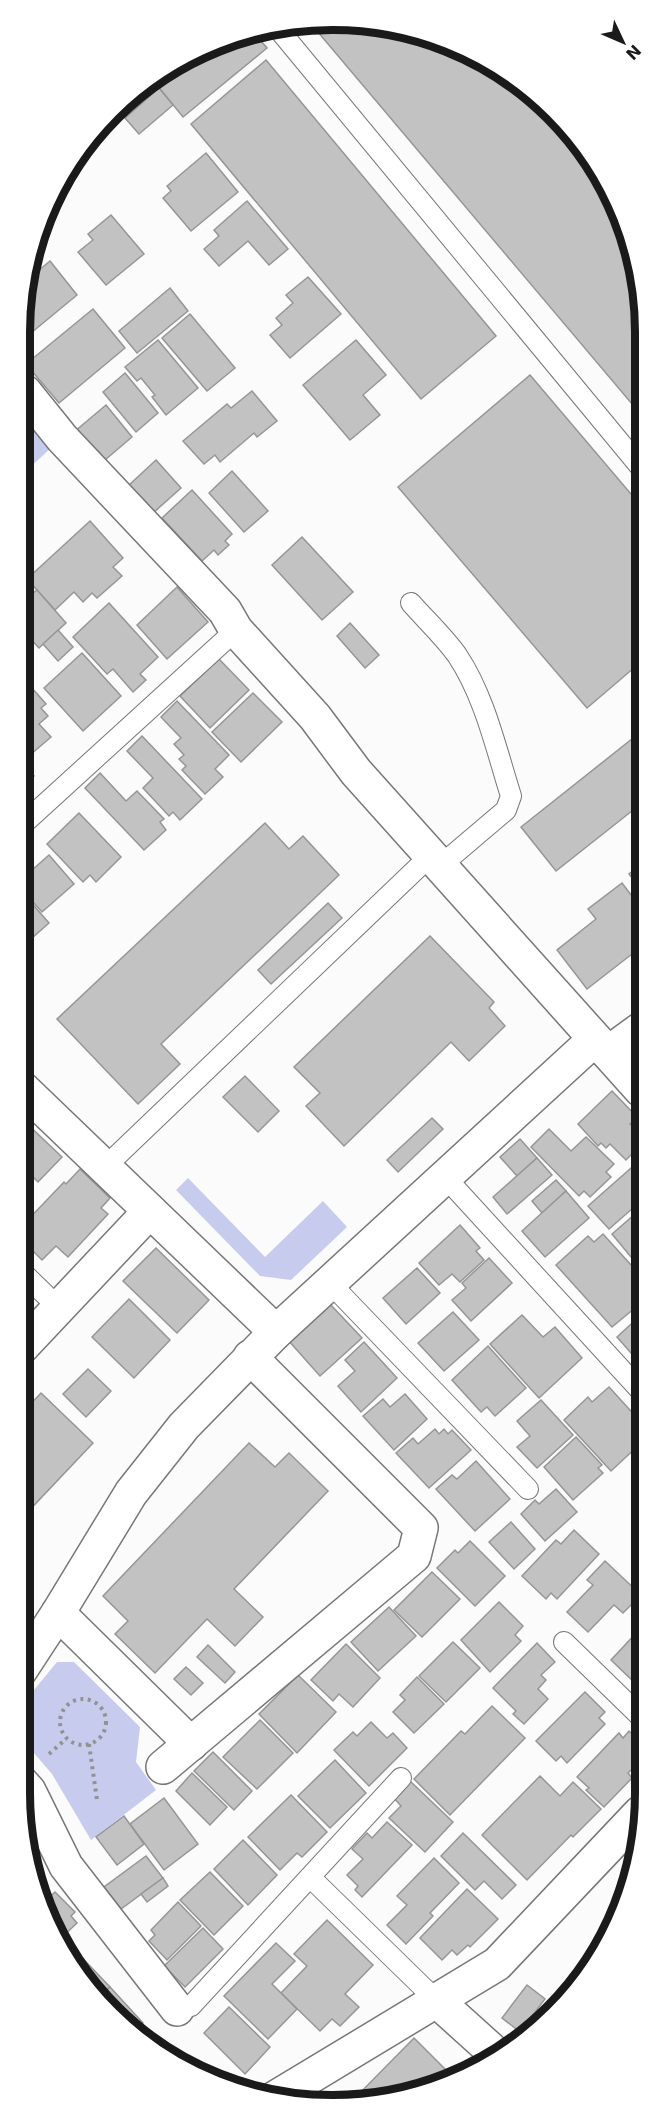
<svg xmlns="http://www.w3.org/2000/svg" width="665" height="2125" viewBox="0 0 665 2125" font-family="'DejaVu Sans',sans-serif">
  <rect width="100%" height="100%" fill="#fbfbfc"/>
  <g fill="#c7cbee">
    <path d="M25,410L53,446L25,472Z"/>
    <path d="M188,1178L265,1257L323,1201L347,1227L291,1280L260,1276L176,1190Z"/>
    <path d="M57,1662H74L140,1727L136,1762L156,1790L91,1840L52,1774L20,1737V1707Z"/>
  </g>
  <g fill="#c3c2c2" stroke="#979697" stroke-width="1.5">
    <path d="M312,25L394,26L489,61L554,111L613,194L643,291V417Z"/>
    <path d="M254,33L267,48L183,117L152,79L159,72Z"/>
    <path d="M266,60L496,336L421,399L191,124Z"/>
    <path d="M159,88L173,105L139,134L125,118Z"/>
    <path d="M206,153L238,192L191,231L163,198L171,191L167,186Z"/>
    <path d="M247,201L288,249L269,265L248,241L219,266L204,249L219,236L214,230Z"/>
    <path d="M111,215L144,254L106,285L78,252L93,240L88,234Z"/>
    <path d="M50,261L77,295L25,338L26,281Z"/>
    <path d="M308,277L341,314L290,358L270,335L282,325L276,318L293,303L286,295Z"/>
    <path d="M170,288L188,311L137,353L119,331Z"/>
    <path d="M93,309L125,348L59,403L26,364Z"/>
    <path d="M190,314L235,368L207,391L162,338Z"/>
    <path d="M158,340L198,388L166,415L152,397L155,395L141,378L137,381L125,367Z"/>
    <path d="M356,340L386,375L363,395L380,415L350,440L303,385Z"/>
    <path d="M125,373L158,413L136,432L103,392Z"/>
    <path d="M530,375L642,507V661L587,708L398,487Z"/>
    <path d="M252,391L277,421L257,437L254,433L220,462L215,455L204,464L183,441L227,404L231,408Z"/>
    <path d="M106,405L132,437L105,460L98,451L94,455L74,432Z"/>
    <path d="M156,460L181,488L153,513L128,486Z"/>
    <path d="M232,471L268,511L244,532L209,493Z"/>
    <path d="M192,490L232,534L225,541L229,545L218,555L214,550L202,561L162,518Z"/>
    <path d="M90,521L123,558L113,567L122,576L97,598L92,593L83,602L74,592L55,610L27,579Z"/>
    <path d="M302,537L353,592L322,620L272,565Z"/>
    <path d="M177,587L208,622L167,659L137,625Z"/>
    <path d="M37,590L66,623L39,648L24,632V600Z"/>
    <path d="M109,603L158,657L140,674L146,680L133,692L113,669L107,674L73,637Z"/>
    <path d="M350,623L379,655L365,668L337,636Z"/>
    <path d="M58,630L73,647L58,661L43,644Z"/>
    <path d="M82,653L121,696L83,731L44,688Z"/>
    <path d="M219,659L249,690L210,728L180,696Z"/>
    <path d="M24,679L46,704L41,708L48,716L39,724L51,737L29,756L24,749Z"/>
    <path d="M253,693L282,722L241,762L212,732Z"/>
    <path d="M177,701L229,755L215,769L223,777L205,794L182,770L186,766L179,759L184,755L174,744L181,738L161,717Z"/>
    <path d="M642,731V803L556,871L521,827Z"/>
    <path d="M142,736L202,799L180,820L173,812L169,816L143,788L153,778L127,751Z"/>
    <path d="M24,764L34,776L24,785Z"/>
    <path d="M100,773L126,801L137,791L164,819L160,822L166,830L144,850L85,788Z"/>
    <path d="M79,813L121,857L96,882L90,875L83,882L47,844Z"/>
    <path d="M265,823L289,849L303,836L339,875L161,1044L180,1064L138,1104L57,1019Z"/>
    <path d="M49,855L74,884L42,912L23,891V878Z"/>
    <path d="M642,864L641,890L629,874Z"/>
    <path d="M622,883L641,908V947L587,989L557,950L596,919L588,909Z"/>
    <path d="M28,899L49,923L23,946V903Z"/>
    <path d="M328,903L342,918L271,984L258,970Z"/>
    <path d="M430,936L494,1002L489,1008L505,1026L469,1061L451,1042L344,1146L306,1106L320,1093L294,1067Z"/>
    <path d="M245,1076L279,1111L258,1132L223,1097Z"/>
    <path d="M612,1091L637,1117L630,1124L641,1134V1145L626,1160L610,1144L606,1148L601,1143L598,1146L578,1124Z"/>
    <path d="M432,1118L443,1129L398,1172L387,1160Z"/>
    <path d="M22,1119L62,1157L38,1182L22,1166Z"/>
    <path d="M549,1129L571,1151L586,1137L614,1164L606,1172L611,1177L590,1197L584,1191L579,1196L531,1147Z"/>
    <path d="M520,1139L537,1158L517,1176L500,1157Z"/>
    <path d="M537,1158L552,1175L507,1214L493,1197Z"/>
    <path d="M639,1161L641,1163V1201L609,1229L588,1206Z"/>
    <path d="M80,1169L110,1198L101,1208L108,1214L68,1257L56,1246L42,1260L22,1240V1226L64,1182L66,1184Z"/>
    <path d="M556,1180L566,1191L542,1213L532,1201Z"/>
    <path d="M566,1191L589,1218L545,1257L522,1231Z"/>
    <path d="M641,1209V1248L631,1257L612,1234Z"/>
    <path d="M460,1225L480,1248L476,1251L484,1260L460,1282L452,1274L439,1285L419,1263Z"/>
    <path d="M603,1234L641,1276V1303L612,1327L556,1265L588,1236L594,1242Z"/>
    <path d="M156,1248L209,1300L177,1333L123,1281Z"/>
    <path d="M489,1258L512,1283L471,1321L452,1300L466,1288L462,1283Z"/>
    <path d="M417,1268L440,1293L406,1324L383,1298Z"/>
    <path d="M129,1299L170,1340L134,1378L92,1337Z"/>
    <path d="M329,1303L362,1338L320,1376L288,1340Z"/>
    <path d="M453,1312L479,1340L444,1371L418,1343Z"/>
    <path d="M522,1315L543,1337L555,1327L582,1358L539,1398L490,1344Z"/>
    <path d="M641,1315L640,1359L638,1361L617,1337Z"/>
    <path d="M364,1342L397,1378L361,1412L338,1386L355,1371L345,1360Z"/>
    <path d="M488,1346L526,1388L495,1416L487,1407L481,1412L452,1380Z"/>
    <path d="M88,1369L111,1391L86,1417L63,1394Z"/>
    <path d="M609,1387L640,1421V1424L637,1427L640,1430V1444L611,1471L564,1420L588,1397L592,1402Z"/>
    <path d="M41,1393L93,1443L21,1519V1414Z"/>
    <path d="M405,1394L427,1419L394,1450L363,1416L383,1399L390,1407Z"/>
    <path d="M541,1400L573,1435L537,1468L517,1447L530,1436L517,1421Z"/>
    <path d="M435,1429L439,1434L444,1429L448,1434L452,1430L471,1450L429,1488L396,1453L413,1438L418,1444Z"/>
    <path d="M576,1437L602,1465L598,1468L603,1473L573,1500L544,1467Z"/>
    <path d="M249,1443L275,1467L289,1453L328,1491L234,1589L263,1617L235,1646L207,1619L155,1673L115,1634L128,1621L103,1596Z"/>
    <path d="M476,1461L510,1499L475,1531L436,1489L452,1475L457,1479Z"/>
    <path d="M556,1489L577,1512L545,1541L521,1514L535,1500L539,1504Z"/>
    <path d="M511,1522L535,1549L514,1569L489,1542Z"/>
    <path d="M574,1530L599,1554L557,1599L551,1593L546,1599L522,1576L556,1540L561,1544Z"/>
    <path d="M470,1541L505,1576L475,1606L437,1568L455,1550L458,1553Z"/>
    <path d="M21,1558L33,1569L20,1583V1559Z"/>
    <path d="M605,1561L640,1594V1596L623,1613L614,1605L588,1632L567,1612L593,1585L587,1580Z"/>
    <path d="M432,1572L460,1599L422,1637L394,1610Z"/>
    <path d="M499,1602L523,1626L515,1635L521,1641L490,1672L461,1640Z"/>
    <path d="M389,1607L416,1636L378,1671L351,1642Z"/>
    <path d="M640,1629V1680L636,1677L633,1681L611,1660Z"/>
    <path d="M453,1642L480,1668L446,1702L419,1676Z"/>
    <path d="M537,1643L555,1662L541,1675L546,1680L538,1689L548,1699L524,1724L513,1714L516,1711L493,1688Z"/>
    <path d="M346,1644L380,1678L353,1707L339,1694L333,1701L311,1680Z"/>
    <path d="M208,1645L235,1672L225,1683L197,1657Z"/>
    <path d="M186,1667L203,1683L191,1695L174,1679Z"/>
    <path d="M298,1675L336,1712L297,1753L259,1714Z"/>
    <path d="M417,1677L444,1704L414,1733L393,1712L405,1700L400,1695Z"/>
    <path d="M585,1692L605,1712L599,1718L605,1724L567,1763L561,1756L556,1761L536,1741Z"/>
    <path d="M492,1706L525,1738L450,1815L414,1779L461,1731L465,1734Z"/>
    <path d="M260,1720L293,1753L257,1789L223,1757Z"/>
    <path d="M371,1722L387,1738L393,1733L407,1748L369,1786L334,1750L353,1732L357,1736Z"/>
    <path d="M629,1731L640,1741V1761L628,1773L632,1778L604,1807L586,1790L589,1788L577,1777L619,1733L623,1738Z"/>
    <path d="M213,1752L252,1791L234,1810L194,1771Z"/>
    <path d="M335,1760L366,1793L330,1828L298,1796Z"/>
    <path d="M192,1773L227,1807L210,1825L176,1791Z"/>
    <path d="M540,1776L560,1796L573,1782L601,1809L573,1837L571,1835L527,1880L482,1835Z"/>
    <path d="M410,1781L453,1822L425,1852L389,1818L401,1806L394,1798Z"/>
    <path d="M291,1795L327,1832L302,1857L297,1853L280,1870L248,1837Z"/>
    <path d="M164,1798L198,1844L164,1870L130,1824Z"/>
    <path d="M124,1816L144,1844L117,1865L96,1837Z"/>
    <path d="M387,1822L412,1845L362,1897L355,1890L358,1886L347,1875L363,1859L352,1849L367,1833L372,1838Z"/>
    <path d="M463,1833L516,1885L502,1899L484,1881L475,1890L441,1856Z"/>
    <path d="M243,1840L277,1875L248,1905L214,1869Z"/>
    <path d="M146,1856L163,1878L121,1909L104,1887Z"/>
    <path d="M434,1858L459,1883L430,1913L433,1916L406,1944L387,1925L407,1905L397,1896Z"/>
    <path d="M210,1872L243,1906L214,1935L180,1900Z"/>
    <path d="M163,1878L168,1886L147,1902L141,1894Z"/>
    <path d="M467,1889L498,1919L470,1947L468,1945L457,1955L452,1950L442,1960L420,1938Z"/>
    <path d="M55,1892L75,1912L71,1916L77,1923L60,1939L43,1912L42,1904Z"/>
    <path d="M178,1902L201,1926L167,1960L149,1941L155,1935L151,1930Z"/>
    <path d="M327,1920L373,1965L345,1994L359,2007L340,2026L332,2019L320,2031L281,1993L307,1966L294,1954Z"/>
    <path d="M203,1928L223,1949L185,1987L164,1966Z"/>
    <path d="M276,1943L295,1961L272,1984L297,2009L268,2039L224,1996Z"/>
    <path d="M69,1944L110,1987L97,1999L65,1947Z"/>
    <path d="M527,1985L545,1999L520,2032L502,2018Z"/>
    <path d="M110,1987L143,2023L136,2029L97,1999Z"/>
    <path d="M229,2007L270,2047L245,2074L204,2033Z"/>
    <path d="M414,2038L453,2077L413,2095L354,2099Z"/>
  </g>
  <g fill="none" stroke-linecap="round" stroke-linejoin="round">
    <g stroke="#777778" stroke-width="22">
      <g id="service">
        <path d="M275,25L642,469"/>
        <path d="M411,603C426,620 444,637 457,655C485,697 496,749 511,796L506,810L440,866"/>
        <path d="M23,824L236,630"/>
        <path d="M105,1167L431,855"/>
        <path d="M445,1177L640,1390"/>
        <path d="M22,1272L59,1308"/>
        <path d="M329,1282L528,1489"/>
        <path d="M564,1642L640,1716"/>
        <path d="M311,1878L436,2000"/>
        <path d="M177,2009L191,2006L401,1778"/>
      </g>
    </g>
    <g stroke="#777778" stroke-width="36">
      <g id="minor">
        <path d="M25,392L62,438L225,611L236,630L315,717L356,772L641,1090"/>
        <path d="M608,1053L641,1029"/>
        <path d="M22,1088L276,1332"/>
        <path d="M21,1348L150,1211"/>
        <path d="M58,1613L191,1744"/>
        <path d="M20,1671L58,1613L131,1493L184,1426L276,1332L595,1039"/>
        <path d="M163,1767L414,1556L421,1528L250,1357"/>
        <path d="M20,1781L29,1791L66,1866L177,2009"/>
        <path d="M436,2000L498,2056"/>
        <path d="M275,2098L497,1964L640,1813"/>
      </g>
    </g>
    <g stroke="#929293" stroke-width="4" stroke-dasharray="3 4.5" stroke-linecap="butt">
      <circle cx="83" cy="1722" r="23"/>
      <path d="M89,1744L97,1800"/>
      <path d="M49,1754L66,1739"/>
      <path d="M532,2016L540,2020"/>
    </g>
    <use href="#service" stroke="#fff" stroke-width="20"/>
    <use href="#minor" stroke="#fff" stroke-width="33"/>
  </g>
  <path d="M0 0H665V2125H0ZM332 30H333A302 302 0 0 1 635 332V1793A302 302 0 0 1 333 2095H332A302 302 0 0 1 30 1793V332A302 302 0 0 1 332 30Z" fill="#fff" fill-rule="evenodd"/>
  <path fill="none" stroke="#1a1a1a" stroke-width="8" d="M332 30H333A302 302 0 0 1 635 332V1793A302 302 0 0 1 333 2095H332A302 302 0 0 1 30 1793V332A302 302 0 0 1 332 30Z"/>
  <g transform="translate(623 42) rotate(134)" stroke="#ffffff" stroke-width="4.5" paint-order="stroke">
  <path d="M0-4.5L10 22L0 15L-10 22Z" fill="#1a1a1a"/>
  <text y="-9" font-size="16" font-weight="bold" text-anchor="middle" fill="#1a1a1a">N</text>
  </g>
</svg>
